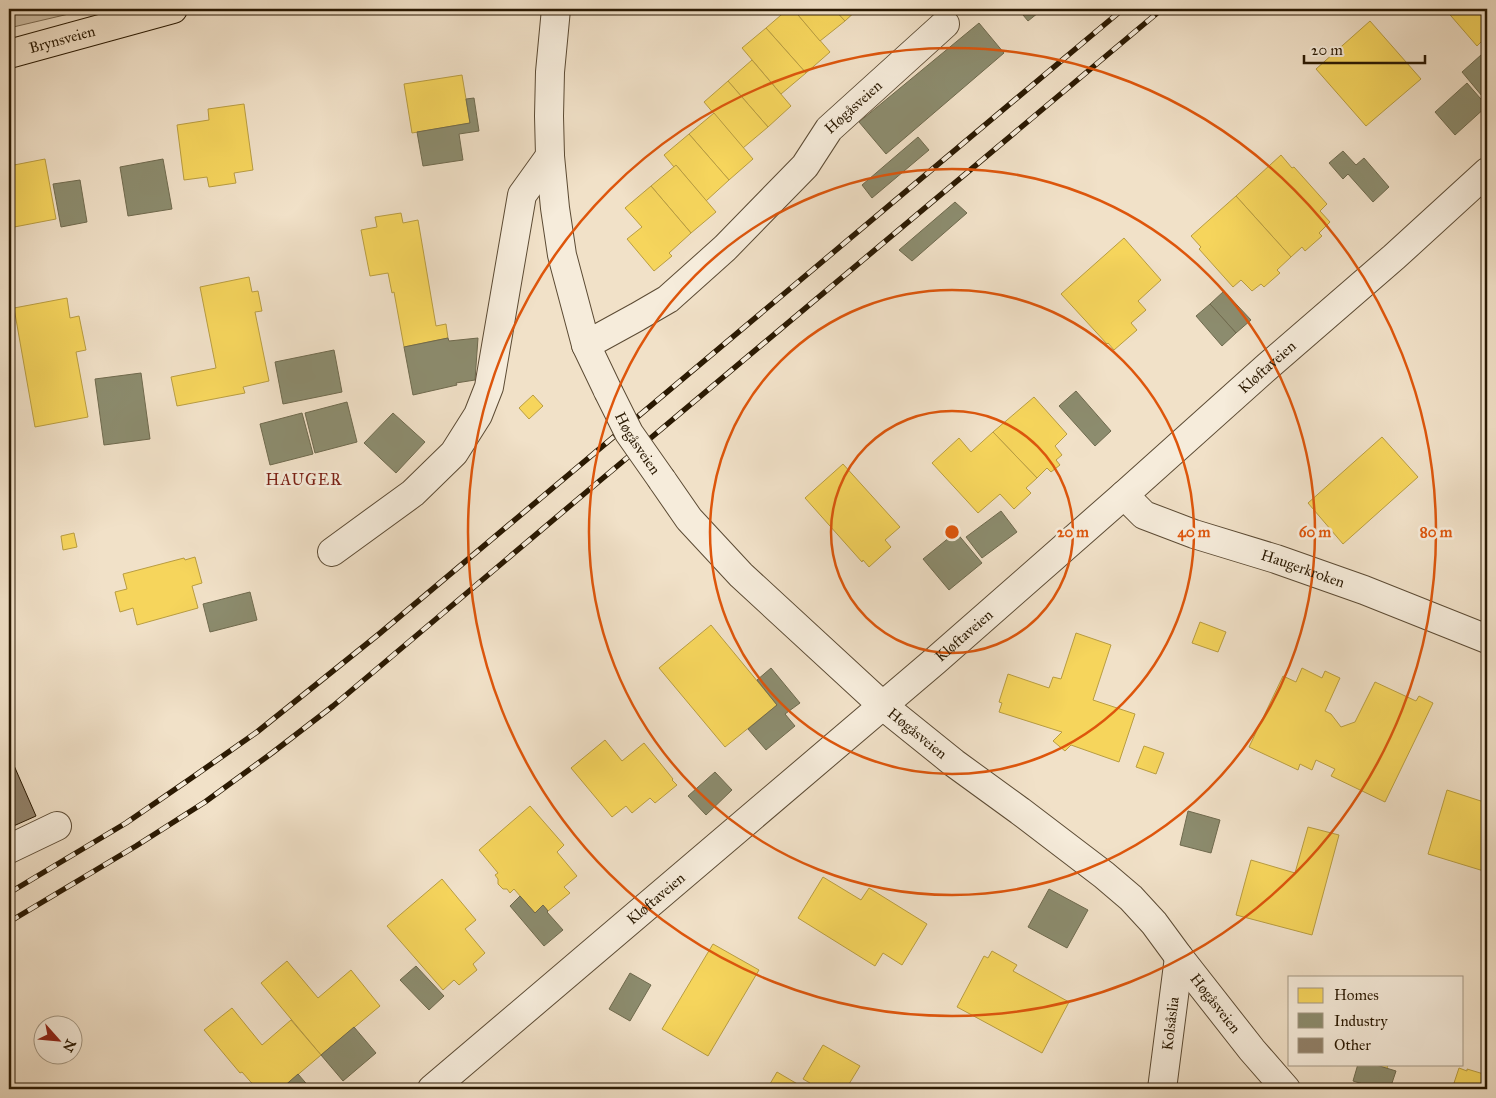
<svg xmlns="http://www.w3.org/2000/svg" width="1496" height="1098" viewBox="0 0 1496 1098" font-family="'IM FELL Great Primer',serif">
  <rect width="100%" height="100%" fill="#f1e1c8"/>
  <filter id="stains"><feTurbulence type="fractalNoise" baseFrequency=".004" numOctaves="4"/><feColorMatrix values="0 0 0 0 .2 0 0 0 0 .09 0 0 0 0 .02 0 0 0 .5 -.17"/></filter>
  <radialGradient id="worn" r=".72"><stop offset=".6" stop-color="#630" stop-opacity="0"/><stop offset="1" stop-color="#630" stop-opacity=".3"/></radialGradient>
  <path fill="#cfbfa6" stroke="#7c6c54" d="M9,9H90L9,28Z"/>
  <g fill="#f6d55c" stroke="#b99d41">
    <path d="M788,9H793L830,52L806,73L766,28Z"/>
    <path d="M793,9H834L845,21L820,41Z"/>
    <path d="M834,9H858L845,21Z"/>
    <path d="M1445,9H1487V36L1477,46Z"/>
    <path d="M1370,21L1421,79L1366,126L1316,69Z"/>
    <path d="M766,28L806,73L781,94L742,48Z"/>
    <path d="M752,60L791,106L768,127L728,81Z"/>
    <path d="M462,75L470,123L412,133L404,84Z"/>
    <path d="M728,81L768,127L743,148L704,102Z"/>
    <path d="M244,104L253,170L234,173L236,183L209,187L207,177L184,180L177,125L209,120L208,109Z"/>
    <path d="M714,113L753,159L729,180L689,134Z"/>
    <path d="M689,134L729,180L706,201L676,165L674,167L664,155Z"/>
    <path d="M1281,155L1292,168L1294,167L1327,204L1320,211L1330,222L1319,233L1322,236L1305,251L1302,247L1291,257L1236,196Z"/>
    <path d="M45,159L56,219L9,228V166Z"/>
    <path d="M676,165L716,212L691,233L651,186Z"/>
    <path d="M651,186L691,233L669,253L672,256L654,271L627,239L642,227L625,208Z"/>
    <path d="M1236,196L1291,257L1277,270L1280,273L1264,287L1261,284L1252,291L1241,280L1233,287L1199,249L1201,247L1191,236Z"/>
    <path d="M401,213L403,223L418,220L436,326L446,324L448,338L404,347L394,292L392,293L388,273L370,276L361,230L377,227L375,217Z"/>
    <path d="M1124,238L1161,280L1138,301L1146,310L1131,323L1137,330L1114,350L1108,343L1107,344L1061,294Z"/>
    <path d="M249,277L252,292L258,291L262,311L255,312L269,381L243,387L245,393L177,406L171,377L216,368L200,287Z"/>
    <path d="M67,298L70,318L79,316L86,350L76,352L88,417L35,427L14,308Z"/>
    <path d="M533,395L543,406L529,419L519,408Z"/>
    <path d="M1034,397L1067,434L1055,446L1062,455L1056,460L1060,465L1051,472L1047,468L1037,478L993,432Z"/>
    <path d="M993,432L1037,478L1026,488L1031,493L1014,509L1000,494L978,513L932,463L959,438L971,452Z"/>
    <path d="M1382,437L1418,477L1343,544L1308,503Z"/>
    <path d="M843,464L900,527L885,540L891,547L869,567L863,560L862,562L805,498Z"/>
    <path d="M74,533L77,547L63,550L61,536Z"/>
    <path d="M195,557L202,583L192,586L198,608L137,625L133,608L120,612L115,592L127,589L123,574L184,558L185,560Z"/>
    <path d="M1200,622L1226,632L1218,652L1192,643Z"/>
    <path d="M711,625L777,705L725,747L659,668Z"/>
    <path d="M1076,633L1111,645L1093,700L1135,714L1119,762L1071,745L1065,751L1053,741L1062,732L999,712L1002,703L999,702L1008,674L1049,688L1053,677L1061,679Z"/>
    <path d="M1302,668L1322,678L1325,671L1340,678L1325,711L1331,714L1341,727L1355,722L1375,682L1416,701L1419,696L1433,703L1385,802L1331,776L1335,769L1316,760L1312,770L1300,764L1298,770L1249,747L1283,676L1296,682Z"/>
    <path d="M605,740L622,761L644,743L673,779L672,780L677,785L655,803L650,798L632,813L626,806L612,817L571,768Z"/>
    <path d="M1144,746L1164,753L1156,774L1136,767Z"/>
    <path d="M1447,790L1487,803V872L1428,854Z"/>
    <path d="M530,806L564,845L557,852L577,876L564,887L570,893L548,911L543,905L535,913L514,889L510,893L507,889H503L498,884V879L495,875L498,873L479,850Z"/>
    <path d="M1308,827L1339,835L1312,935L1236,915L1251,860L1295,873Z"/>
    <path d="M823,877L861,900L869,888L927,924L902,965L883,953L875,966L798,918Z"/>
    <path d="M442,879L476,920L465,929L485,953L473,964L477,970L459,985L454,980L443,990L387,926Z"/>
    <path d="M713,944L759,970L708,1056L662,1029Z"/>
    <path d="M992,951L1017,965L1013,971L1069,1002L1042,1053L957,1007L984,956L988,958Z"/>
    <path d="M287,961L318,998L351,970L380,1006L321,1055L261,983Z"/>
    <path d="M232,1008L262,1045L291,1020L321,1055L281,1089H257L242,1072L240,1073L204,1030Z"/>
    <path d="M823,1045L860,1066L846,1089H767L777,1072L806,1089L810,1083L803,1079Z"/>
    <path d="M1373,1064H1388L1387,1069Z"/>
    <path d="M1459,1068L1467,1071V1069L1487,1075V1089H1452Z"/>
  </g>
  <g fill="#8c8c6e" stroke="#6f6a4e">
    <path d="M1018,9H1043L1028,21Z"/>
    <path d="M979,23L1004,53L886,154L859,122Z"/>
    <path d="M1481,55L1487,62V102L1462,72Z"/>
    <path d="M1467,83L1487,106L1455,135L1435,112Z"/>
    <path d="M474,98L479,131L459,134L463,160L423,166L417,132L470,123L466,99Z"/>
    <path d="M918,137L929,150L872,198L862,185Z"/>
    <path d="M1343,151L1356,165L1364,158L1389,187L1373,202L1348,174L1343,179L1329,163Z"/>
    <path d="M163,159L172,209L128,216L120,167Z"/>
    <path d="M80,180L87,222L61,227L53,184Z"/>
    <path d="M955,202L967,213L912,261L899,250Z"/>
    <path d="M1224,291L1251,320L1236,333L1210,304Z"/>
    <path d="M1210,304L1236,333L1222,346L1196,316Z"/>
    <path d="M448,338L449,341L478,338L475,380L456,383L457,385L413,395L404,347Z"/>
    <path d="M334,350L342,392L283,404L275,362Z"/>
    <path d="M141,373L150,439L104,445L95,379Z"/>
    <path d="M1076,391L1111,431L1095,446L1059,406Z"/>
    <path d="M347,402L357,442L315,453L305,413Z"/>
    <path d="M302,413L313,454L270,465L260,424Z"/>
    <path d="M393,413L425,442L396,473L364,443Z"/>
    <path d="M1001,511L1017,532L982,558L966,537Z"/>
    <path d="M956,532L982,563L949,590L923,559Z"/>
    <path d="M250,592L257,620L210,632L203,604Z"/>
    <path d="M771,668L800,703L785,714L795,726L766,750L748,729L777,705L757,680Z"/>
    <path d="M715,772L732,790L706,815L688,796Z"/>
    <path d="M1188,811L1220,820L1211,853L1180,845Z"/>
    <path d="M1049,889L1088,910L1067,948L1028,927Z"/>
    <path d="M520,896L535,913L543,905L548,911L547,912L563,930L544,946L510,906Z"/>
    <path d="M416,966L444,996L429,1010L400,980Z"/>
    <path d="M630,973L651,985L630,1021L609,1009Z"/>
    <path d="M354,1027L376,1053L343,1081L321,1055Z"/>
    <path d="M1358,1064H1373L1396,1071L1390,1089H1380L1353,1081Z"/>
    <path d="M298,1074L311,1089H281Z"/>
  </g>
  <path fill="#918169" stroke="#2a1902" d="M12,761L36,816L9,828V762Z"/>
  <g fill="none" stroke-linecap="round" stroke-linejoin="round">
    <g stroke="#5c4b34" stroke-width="30">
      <g id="minor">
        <path d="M556,9L550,72L549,116L550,156L555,208L562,255L586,345L608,391"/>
        <path id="s1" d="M586,345L637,317L668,299L725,248L805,166L829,129L945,24"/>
        <path id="s2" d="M662,480L689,519L741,575L882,705L954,763L1020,811L1104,875L1131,898L1154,923L1179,957L1252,1050L1286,1089"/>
        <path id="s3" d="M1124,495L1144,515L1194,534L1276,559L1364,590L1487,639"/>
        <path d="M332,552L413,493L454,453L478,415L489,387L522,195L550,156"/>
        <path d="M9,849L57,826"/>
        <path id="s4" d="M432,1089L935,661L1124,495L1268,366L1394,257L1487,172"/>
        <path id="s5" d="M1162,1089L1179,957"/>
      </g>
    </g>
    <g stroke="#2a1902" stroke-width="30">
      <g id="major">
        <path id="s6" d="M9,54L173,9"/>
      </g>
    </g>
    <use href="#minor" stroke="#f6ecdb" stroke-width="28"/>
    <use href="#major" stroke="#f1e1c8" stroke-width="28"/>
    <g stroke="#2a1902" stroke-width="5.5">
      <g id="rail">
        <path d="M9,893L126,823L190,779L257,732L379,634L1123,9"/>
        <path d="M9,922L136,846L205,802L272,753L333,706L584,494L1162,9"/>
      </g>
    </g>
    <use href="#rail" stroke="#f6ecdb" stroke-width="4" stroke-dasharray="11" stroke-linecap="butt"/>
    <g stroke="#5c4b34" stroke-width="30" stroke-linecap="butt">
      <g id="minor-bridge">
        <path id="s7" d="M608,391L629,433L662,480"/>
      </g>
    </g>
    <use href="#minor-bridge" stroke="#f6ecdb" stroke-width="28"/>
  </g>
  <g fill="none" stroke="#de560c" stroke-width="2.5">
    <circle cx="952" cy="532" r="121"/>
    <circle cx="952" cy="532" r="242"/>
    <circle cx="952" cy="532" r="363"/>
    <circle cx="952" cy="532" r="484"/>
  </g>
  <g text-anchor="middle" stroke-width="5" stroke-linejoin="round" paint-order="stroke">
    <g font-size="15" fill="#2a1902" stroke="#f6ecdb">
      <text dy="5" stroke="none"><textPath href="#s6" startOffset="55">Brynsveien</textPath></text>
      <text dy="5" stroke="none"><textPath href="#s1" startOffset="362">Høgåsveien</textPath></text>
      <text dy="5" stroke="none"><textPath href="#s4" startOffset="1104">Kløftaveien</textPath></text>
      <text dy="5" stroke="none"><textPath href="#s7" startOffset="60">Høgåsveien</textPath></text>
      <text dy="5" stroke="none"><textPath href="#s3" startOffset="196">Haugerkroken</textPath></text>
      <text dy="5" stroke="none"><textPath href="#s4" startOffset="699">Kløftaveien</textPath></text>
      <text dy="5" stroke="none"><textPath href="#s2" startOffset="361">Høgåsveien</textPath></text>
      <text dy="5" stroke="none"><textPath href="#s4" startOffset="294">Kløftaveien</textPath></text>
      <text dy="5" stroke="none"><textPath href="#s2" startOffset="766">Høgåsveien</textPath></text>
      <text dy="5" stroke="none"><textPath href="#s5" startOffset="66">Kolsåslia</textPath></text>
    </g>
    <g font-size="16" letter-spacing="1" fill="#7a1f14" stroke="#f6ecdb">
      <text x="304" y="485">HAUGER</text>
    </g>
  </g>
  <circle cx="952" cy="532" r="8" fill="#de560c" stroke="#f6ecdb" stroke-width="2.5"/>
  <g font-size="15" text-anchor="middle" font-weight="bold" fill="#de560c" stroke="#f6ecdb" stroke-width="5" stroke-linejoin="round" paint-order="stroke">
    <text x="1073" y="537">20 m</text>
    <text x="1194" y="537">40 m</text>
    <text x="1315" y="537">60 m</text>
    <text x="1436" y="537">80 m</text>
  </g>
  <rect width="1496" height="1098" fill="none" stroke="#f1e1c8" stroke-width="30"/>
  <rect x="10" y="10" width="1476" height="1078" fill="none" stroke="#2a1902" stroke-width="2.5"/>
  <rect x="15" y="15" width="1466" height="1068" fill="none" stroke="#2a1902"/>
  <rect x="1288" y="976" width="175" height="90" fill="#f6ecdb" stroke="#a49884"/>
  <rect x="1298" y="988" width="25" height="15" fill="#f6d55c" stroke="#a49884"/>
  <text x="1334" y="1000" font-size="15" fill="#2a1902">Homes</text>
  <rect x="1298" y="1013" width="25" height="15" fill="#8c8c6e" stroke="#a49884"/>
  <text x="1334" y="1026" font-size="15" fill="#2a1902">Industry</text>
  <rect x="1298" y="1038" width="25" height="15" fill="#918169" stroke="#a49884"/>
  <text x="1334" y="1050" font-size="15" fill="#2a1902">Other</text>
  <g transform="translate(58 1040) rotate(117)"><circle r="24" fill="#f6ecdb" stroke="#a49884"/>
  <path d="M0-4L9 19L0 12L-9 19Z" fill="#8f2418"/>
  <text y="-8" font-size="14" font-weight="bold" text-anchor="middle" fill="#2a1902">N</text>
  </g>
  <path d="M1304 55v8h121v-8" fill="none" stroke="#2a1902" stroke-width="2.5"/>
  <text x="1311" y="55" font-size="15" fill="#2a1902" stroke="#f6ecdb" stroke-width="4" paint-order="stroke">20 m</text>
  <rect width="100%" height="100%" filter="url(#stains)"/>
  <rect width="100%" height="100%" fill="url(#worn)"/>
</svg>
